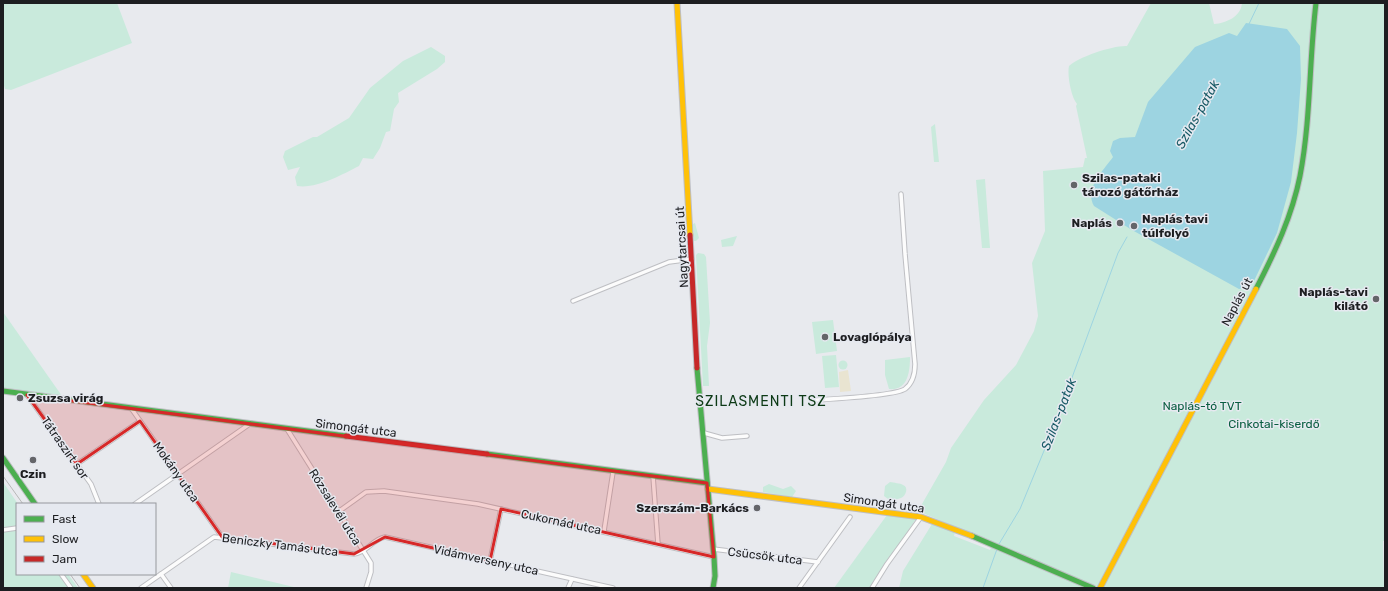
<svg xmlns="http://www.w3.org/2000/svg" width="1388" height="591" viewBox="0 0 1388 591" font-family="Rubik,sans-serif">
  <rect width="100%" height="100%" fill="#e8eaee"/>
  <g fill="#c9eadc">
    <path d="M3,3H117L132,43L11,90L5,89L3,82Z"/>
    <path d="M1151,3H1209L1214,24C1226,23 1241,17 1242,3H1385V541H1383L1384,588H899L903,571L932,524L955,532L954,536L990,550L993,543L918,511L946,462L951,448L984,400L1016,365L1034,331L1038,316L1032,263L1045,231L1043,171L1083,167L1085,158H1087L1076,106L1077,104C1071,97 1067,75 1069,66C1078,57 1114,45 1127,46Z"/>
    <path d="M431,47L445,56V62L437,69L398,93L399,102L394,109L390,131L386,132L380,148L373,159L363,158L359,166C341,175 317,189 297,186L295,177L300,167L288,170L283,157L285,151L313,137H317L349,118L370,88L403,61Z"/>
    <path d="M935,124L939,162H934L931,127Z"/>
    <path d="M985,179L990,248H982L976,180Z"/>
    <path d="M695,223L699,238L696,241H694L693,224Z"/>
    <path d="M737,236L733,246L722,247L721,240Z"/>
    <path d="M698,253L704,254L706,257L710,323L707,346L709,386H703L696,255Z"/>
    <path d="M3,312L62,396L3,388Z"/>
    <path d="M833,320L837,351L816,354L812,322Z"/>
    <path d="M836,355L839,387L825,388L822,356Z"/>
    <path d="M910,357C910,371 908,391 889,389L885,375V360Z"/>
    <circle cx="843" cy="365" r="4.5"/>
    <path d="M3,482L18,504H17V574H68L78,588H3Z"/>
    <path d="M890,482C894,483 900,483 903,485C909,487 906,496 901,498C897,500 892,499 888,499L884,496L885,486Z"/>
    <path d="M769,484L783,489L791,486L796,491L792,497L763,492V487Z"/>
    <path d="M887,515L916,519L870,588H834Z"/>
    <path d="M231,572L298,588H228Z"/>
  </g>
  <path fill="#e9e4d1" d="M848,370L851,391L840,392L839,372Z"/>
  <path fill="#9dd4e1" d="M1246,23L1287,29L1300,46L1301,79L1297,133L1291,182L1277,233L1253,283L1248,287L1239,289L1132,230L1094,206C1084,189 1103,171 1113,157L1110,151L1113,141L1120,138L1135,137L1148,102L1195,47L1229,33L1237,36Z"/>
  <g fill="none" stroke-linecap="round" stroke-linejoin="round">
    <g stroke="#9dd4e1" stroke-width="1">
      <path d="M1249,24L1259,3"/>
      <path d="M999,544L1020,509L1053,429L1118,253L1127,237"/>
      <path d="M983,588L997,549"/>
    </g>
    <g stroke="#bebfc3" stroke-width="5.5">
      <g id="street">
        <path d="M573,301L669,262L692,259"/>
        <path d="M27,395L91,484L99,504"/>
        <path d="M815,400C831,399 894,396 905,389C913,383 915,373 915,364L905,254L901,194"/>
        <path d="M131,408L222,537"/>
        <path d="M287,429L371,563V572L366,588"/>
        <path d="M704,433L722,438L747,436"/>
        <path d="M77,464L140,421"/>
        <path d="M653,476L658,544"/>
        <path d="M135,504L251,423"/>
        <path d="M338,512L366,492L384,491L478,504L714,557"/>
        <path d="M3,530L17,528"/>
        <path d="M604,531L613,472"/>
        <path d="M713,549L818,562"/>
        <path d="M490,561L501,509"/>
        <path d="M61,574L71,588"/>
        <path d="M161,574L171,588"/>
        <path d="M141,588L214,537L354,554C366,553 373,539 385,537L613,588"/>
        <path d="M568,588L572,579"/>
        <path d="M799,588L850,517"/>
        <path d="M872,588L887,564L921,517"/>
      </g>
    </g>
    <g stroke="#bebfc3" stroke-width="7">
      <g id="fast">
        <path d="M1256,289C1275,252 1292,216 1300,176C1311,119 1309,60 1316,3"/>
        <path d="M697,368L714,557L715,576L713,588"/>
        <path d="M3,391L346,436"/>
        <path d="M487,454L707,483"/>
        <path d="M3,458L35,504"/>
        <path d="M972,536L1093,588"/>
      </g>
    </g>
    <g stroke="#bebfc3" stroke-width="7">
      <g id="slow">
        <path d="M677,3L690,235"/>
        <path d="M708,489L921,517L972,536"/>
        <path d="M83,574L93,588"/>
        <path d="M1100,588L1256,289"/>
      </g>
    </g>
    <g stroke="#bebfc3" stroke-width="7">
      <g id="jam">
        <path d="M690,235L697,368"/>
        <path d="M346,436L487,454"/>
      </g>
    </g>
    <use href="#street" stroke="#fcfcfc" stroke-width="3.5"/>
    <use href="#fast" stroke="#4caf50" stroke-width="5"/>
    <use href="#slow" stroke="#ffc107" stroke-width="5"/>
    <use href="#jam" stroke="#c62828" stroke-width="5"/>
    <g stroke="#b8b8b8" stroke-width="1">
      <path d="M3,476L23,504"/>
      <path d="M70,574L80,588"/>
    </g>
  </g>
  <path fill="#d62828" fill-opacity="0.2" stroke="#d62828" stroke-width="3" stroke-linejoin="round" d="M27,395L707,483L714,557L501,509L490,561L385,537L354,554L222,537L140,421L77,464Z"/>
  <g fill="#646569" stroke="#e6e9f0" stroke-width="1.5">
    <circle cx="1074" cy="185" r="4"/>
    <circle cx="1120" cy="223" r="4"/>
    <circle cx="1134" cy="226" r="4"/>
    <circle cx="1376" cy="299" r="4"/>
    <circle cx="825" cy="337" r="4"/>
    <circle cx="20" cy="398" r="4"/>
    <circle cx="33" cy="460" r="4"/>
    <circle cx="757" cy="508" r="4"/>
  </g>
  <g text-anchor="middle" stroke-width="3" stroke-linejoin="round" paint-order="stroke">
    <g font-size="12" font-weight="bold" fill="#1d1e21" stroke="#e6e9f0" text-anchor="start">
      <text x="1082" y="182">Szilas-pataki<tspan x="1082" dy="14">tározó gátőrház</tspan></text>
      <text x="1142" y="223">Naplás tavi<tspan x="1142" dy="14">túlfolyó</tspan></text>
      <text x="1112" y="227" text-anchor="end">Naplás</text>
      <text x="1368" y="296" text-anchor="end">Naplás-tavi<tspan x="1368" dy="14">kilátó</tspan></text>
      <text x="833" y="341">Lovaglópálya</text>
      <text x="28" y="402">Zsuzsa virág</text>
      <text x="33" y="478" text-anchor="middle">Czin</text>
      <text x="749" y="512" text-anchor="end">Szerszám-Barkács</text>
    </g>
    <g font-size="12" fill="#1d1e21" stroke="#e6e9f0">
      <text transform="translate(682 247) rotate(-93)" y="4">Nagytarcsai út</text>
      <text transform="translate(1237 302) rotate(-62)" y="4">Naplás út</text>
      <text transform="translate(356 428) rotate(7)" y="4">Simongát utca</text>
      <text transform="translate(65 448) rotate(55)" y="4">Tátraszirt sor</text>
      <text transform="translate(176 472) rotate(55)" y="4">Mokány utca</text>
      <text transform="translate(884 503) rotate(8)" y="4">Simongát utca</text>
      <text transform="translate(335 507) rotate(58)" y="4">Rózsalevél utca</text>
      <text transform="translate(561 522) rotate(12)" y="4">Cukornád utca</text>
      <text transform="translate(280 545) rotate(7)" y="4">Beniczky Tamás utca</text>
      <text transform="translate(765 556) rotate(7)" y="4">Csücsök utca</text>
      <text transform="translate(486 560) rotate(12)" y="4">Vidámverseny utca</text>
    </g>
    <g font-size="12" fill="#085d40" stroke="#e6e9f0">
      <text x="1202" y="410">Naplás-tó TVT</text>
      <text x="1274" y="428">Cinkotai-kiserdő</text>
    </g>
    <g font-size="13" font-style="italic" fill="#175965" stroke="#e6e9f0">
      <text transform="translate(1197 114) rotate(-61)" y="5">Szilas-patak</text>
      <text transform="translate(1058 414) rotate(-69)" y="5">Szilas-patak</text>
    </g>
    <g font-size="14" letter-spacing="1" fill="#0d3a15" stroke="#e6e9f0">
      <text x="761" y="406">SZILASMENTI TSZ</text>
    </g>
  </g>
  <rect width="1388" height="591" fill="none" stroke="#1d1e21" stroke-width="8"/>
  <rect x="16" y="503" width="140" height="72" fill="#e6e9f0" stroke="#96989d"/>
  <rect x="24" y="516" width="20" height="6" fill="#4caf50" stroke="#96989d"/>
  <text x="52" y="523" font-size="12" fill="#1d1e21">Fast</text>
  <rect x="24" y="536" width="20" height="6" fill="#ffc107" stroke="#96989d"/>
  <text x="52" y="543" font-size="12" fill="#1d1e21">Slow</text>
  <rect x="24" y="556" width="20" height="6" fill="#c62828" stroke="#96989d"/>
  <text x="52" y="563" font-size="12" fill="#1d1e21">Jam</text>
</svg>
